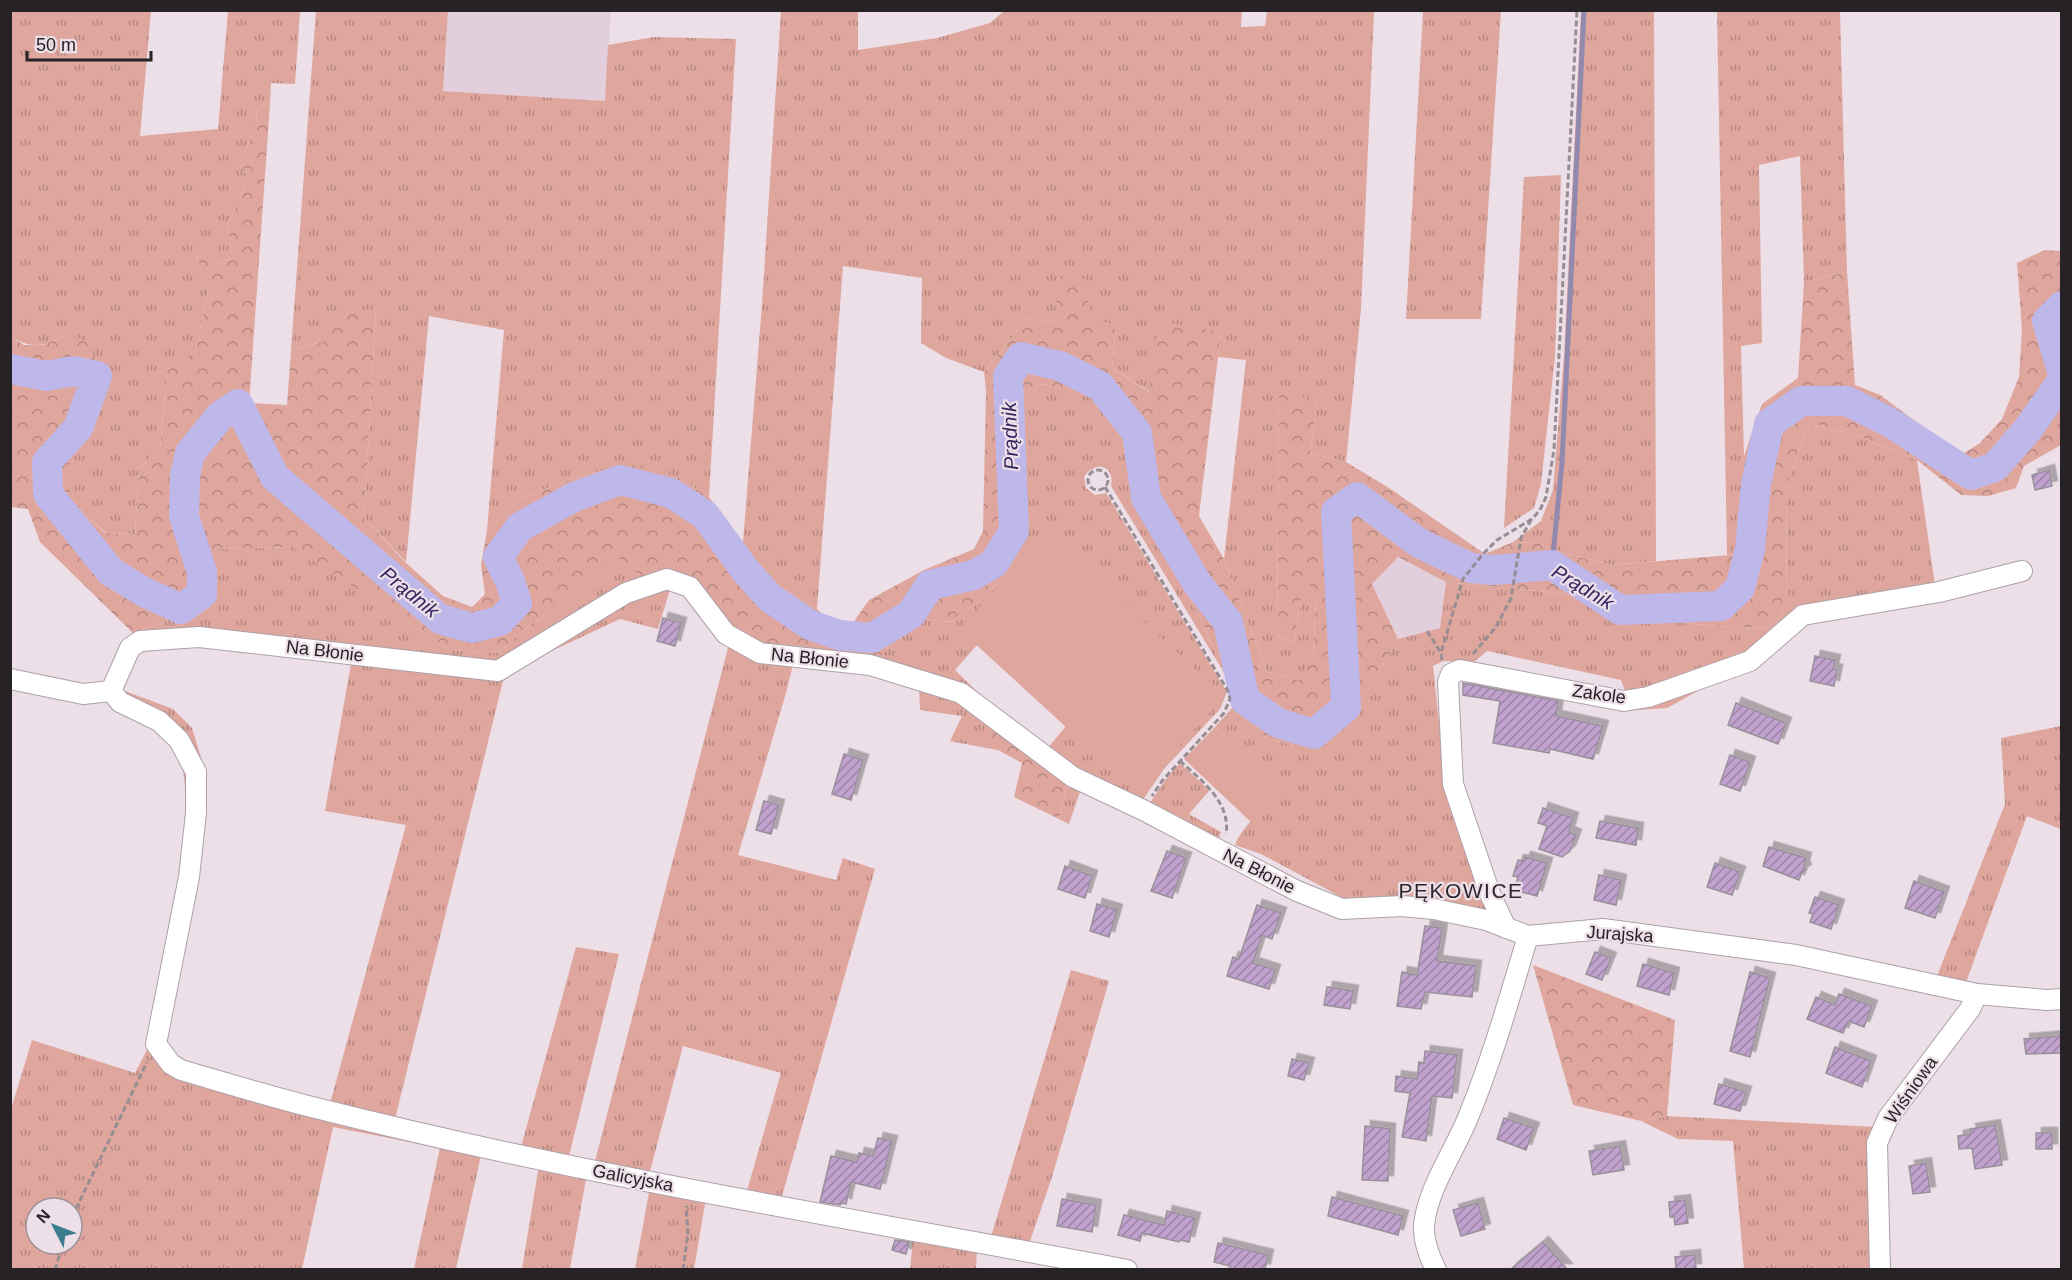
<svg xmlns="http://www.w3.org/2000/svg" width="2072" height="1280" viewBox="0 0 2072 1280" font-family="Helvetica,sans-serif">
  <defs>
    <pattern id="grass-tufts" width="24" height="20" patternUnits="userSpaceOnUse" patternTransform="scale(1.5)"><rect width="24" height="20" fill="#dfa69e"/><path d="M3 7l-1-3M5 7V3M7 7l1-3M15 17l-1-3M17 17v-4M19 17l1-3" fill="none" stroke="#b58781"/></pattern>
    <pattern id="forest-crowns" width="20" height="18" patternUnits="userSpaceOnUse" patternTransform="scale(1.5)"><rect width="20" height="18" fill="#dfa69e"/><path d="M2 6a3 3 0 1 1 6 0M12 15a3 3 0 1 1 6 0" fill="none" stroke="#b58781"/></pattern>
    <pattern id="building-hatch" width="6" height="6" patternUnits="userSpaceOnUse" patternTransform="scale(1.5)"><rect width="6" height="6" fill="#c1a2ce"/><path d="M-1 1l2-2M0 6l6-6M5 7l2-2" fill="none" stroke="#9d84a7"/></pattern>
    <filter id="shadow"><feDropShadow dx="5.5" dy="-5.5" stdDeviation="0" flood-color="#0004"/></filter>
  </defs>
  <rect width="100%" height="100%" fill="#ecdfe7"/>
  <g fill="#e3cfdb">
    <path d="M448,11H611L605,101L443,91Z"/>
    <path d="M1398,557L1446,582L1440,628L1398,639L1372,584Z"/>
  </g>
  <g fill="url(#grass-tufts)" fill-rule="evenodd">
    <path d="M11,11H151L140,136L218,129L228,11H300L295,84L271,83L270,104L257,105L256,126L239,164L249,178L227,225L233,258L215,265L196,254L208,292L195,353L167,370L160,446L139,470L135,534L106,533L84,514L69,490V460L96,427L70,335C45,344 35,351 11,337Z"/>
    <path d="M316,11H448L443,91L605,101L608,45L654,37L736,39L709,497L679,478L622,466L568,480L522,498L487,530L504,330L429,316L406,562L364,518L376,309L323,342L291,350Z"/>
    <path d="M781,11H858V50L937,38L990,23L1004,11H1242L1241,27L1265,26L1267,11H1374L1361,309L1346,462L1310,453L1317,401L1279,390L1277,636L1294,642L1305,577L1316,596L1313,658L1299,680L1267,672L1224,559L1246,360L1218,357L1221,332L1150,392L1112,368L1116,324L1054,322L1020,318L1016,333L984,372L946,358L921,343L922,278L843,266L817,609L763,576L743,542L762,304Z"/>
    <path d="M1423,11H1501L1481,319H1406Z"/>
    <path d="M1581,11H1654L1656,561L1612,565L1563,553L1538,543L1513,542L1541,521L1553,490L1564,355Z"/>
    <path d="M1717,11H1840L1847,272L1804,282L1800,156L1759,165L1762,343L1741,346L1744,456L1743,554L1727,555Z"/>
    <path d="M1561,175L1555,357L1541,484L1534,508L1504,528L1524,177Z"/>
    <path d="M1042,384L1080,391L1110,411L1127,439L1129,479L1179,581L1200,617L1223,671L1111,486C1115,465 1095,460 1084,477L1086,488L1095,495L1106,493L1227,692L1220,709L1164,769L1140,804L1074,770L1046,750L1066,726L1137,791L959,628L977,645L955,670L992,706L876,660L920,619L953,622L981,599L1011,569L1020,518L1021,494L1014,432L1021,392Z"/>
    <path d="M1817,425L1858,436L1917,460L1935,585L1804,609L1762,642L1741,655L1626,694L1621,680L1487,651L1473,663L1443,661L1433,666L1446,788L1487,907L1480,914L1394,896L1343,898L1261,854L1235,845C1241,827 1269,803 1282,789L1215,727L1233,707L1265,737L1294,746L1361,702L1398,639L1440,628L1446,582L1576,595L1620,618L1734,627L1774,628L1787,603L1786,488L1804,434Z"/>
    <path d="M293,547L450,650L498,653L531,624L558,609L615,554L644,578L500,664L196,630L133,633L159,624L207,601L206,549Z"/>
    <path d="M671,586L658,629L620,619L505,673L395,1119L521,1147L576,947L619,954L569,1156L595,1161L729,644L794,661L786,693L738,855L836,880L843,858L875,869L780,1203L746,1194L781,1073L683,1046L649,1175L706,1198L694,1269H635L650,1187L587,1173L570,1269H522L539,1165L481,1155L456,1269H414L440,1148L333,1127L302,1269L11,1270V1109L32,1040L135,1073L150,1044L180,899L186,796L182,761L164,736L142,719L113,706L125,691L173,709L192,728L207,777L195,865L162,1042L170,1059L330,1104L406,825L325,811L352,658L483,675L628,597ZM36,1208H72V1244H36Z"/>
    <path d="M1734,671L1667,708L1622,711L1662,699Z"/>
    <path d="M919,686L958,702L993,729L986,748L950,741L962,716L920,710Z"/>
    <path d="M2061,726V829L2027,816L1965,985L1937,976L2005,804L2001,738Z"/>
    <path d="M1180,763L1208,789L1209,791L1189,814L1221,832L1217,845L1147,807L1166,779Z"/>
    <path d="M1067,784L1081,789L1069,824L1059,819Z"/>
    <path d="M1071,970L1109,981L1052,1177L1028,1247L990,1240Z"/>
    <path d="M1667,1116L1875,1127V1269H1744L1733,1141L1678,1139L1641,1121Z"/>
    <path d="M913,1237L977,1249L976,1269L910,1270Z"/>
  </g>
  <g fill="url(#forest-crowns)">
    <path d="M270,104L249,403L287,405L291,350L323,342L338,311L376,309L364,518L405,562L443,596L472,607L485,594L481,565L487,530L522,498L568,480L622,466L651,465L679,478L709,497L743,542L763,576L817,609L829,621L851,626L869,600L924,570L974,549L983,531L986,391L984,372L1016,333L1020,318L1054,322L1060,276L1085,278L1091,320L1116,324L1112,368L1149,392L1158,321L1221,332L1199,516L1224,559L1267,672L1299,680L1313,657L1316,597L1305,578L1294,642L1277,636L1279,389L1317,401L1310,453L1346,462L1389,488L1485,554L1513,542L1538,543L1563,553L1612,565L1742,554L1744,456L1762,404L1798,378L1804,282L1847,272L1855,385L1880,395L1942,441L1964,453L1980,443L2002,419L2019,377L2022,330L2017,263L2045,250L2061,251V445L2024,466L2016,488L1988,496L1961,495L1917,460L1858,436L1817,425L1804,434L1786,488L1787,603L1774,628L1734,627L1620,618L1576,595L1446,582L1398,557L1372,584L1398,639L1361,702L1346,724L1330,740L1294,746L1265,737L1233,707L1234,691L1223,671L1200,617L1179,581L1129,479L1127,439L1110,411L1080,391L1042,384L1021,392L1014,432L1021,494L1020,519L1011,569L981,599L953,622L920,619L876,660L759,643L734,631L701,584L672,570L644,578L615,555L558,609L531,624L498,653L450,650L292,547L206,549L207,601L159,624L133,633L40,542L28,509L11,507V337L24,345H42L70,335L89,342L103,380L96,427L69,460V490L84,514L105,533L135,534L139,470L160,446L167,370L195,352L208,292L196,254L208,246L215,265L233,258L227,225L249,178L239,164L256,126L257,105Z"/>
    <path d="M993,729L1067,784L1059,819L1014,797L1022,763L998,750L986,748Z"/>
    <path d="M1533,965L1675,1020L1667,1116L1641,1121L1573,1105Z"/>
  </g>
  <g fill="#dfa69e">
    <path d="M1047,533L1225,696L1137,792L959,629Z"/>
    <path d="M1215,727L1282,789L1251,822L1184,759Z"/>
  </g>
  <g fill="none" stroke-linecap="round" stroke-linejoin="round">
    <path stroke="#918aae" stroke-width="5" d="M1552,565L1562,463L1584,10"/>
    <g stroke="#beb7e9" stroke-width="30">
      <path d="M2062,306L2047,321L2062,371"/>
      <path d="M10,369L47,376L73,371L97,376L78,428L47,462L48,494L111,572L144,592L181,609L202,594V572L184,516L185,476L190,453L220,416L238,404L275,477L440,619L472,628L500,621L517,603L510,581L498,557L520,527L574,497L620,480L671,493L705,515L745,570L770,598L810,625L839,635L872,638L911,614L930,585L974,575L994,563L1014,531L1008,376L1021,357L1060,366L1100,386L1137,433L1146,498L1197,583L1228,622L1245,700L1278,723L1314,734L1346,707L1336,512L1357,497L1419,543L1471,568L1493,570L1552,565L1620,610L1721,606L1740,588L1750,549L1756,484L1769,424L1801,401H1847L1891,423L1971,475L1995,467L2028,429L2062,381"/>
    </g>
  </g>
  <g fill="url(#building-hatch)" stroke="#98919b" stroke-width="1.5" filter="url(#shadow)">
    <path d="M2049,470L2052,486L2035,490L2032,475Z"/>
    <path d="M663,618L681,623L675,646L657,641Z"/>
    <path d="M1815,656L1835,660L1833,669L1837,670L1834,686L1810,681Z"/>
    <path d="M1463,683L1558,701L1556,716L1603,726L1593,759L1550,749L1549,753L1493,743L1500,701L1463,695Z"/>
    <path d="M1736,703L1786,723L1778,744L1728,725Z"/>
    <path d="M844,754L863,760L851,800L832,794Z"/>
    <path d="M1730,755L1750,762L1740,791L1720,784Z"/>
    <path d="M764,801L779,805L771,834L756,830Z"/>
    <path d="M1543,808L1573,818L1569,832L1576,835L1570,851L1562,857L1539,849L1547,826L1538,823Z"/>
    <path d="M1600,821L1638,828L1636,845L1596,838Z"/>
    <path d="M1769,847L1806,858L1804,866L1806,870L1802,872L1799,880L1763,866Z"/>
    <path d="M1167,851L1186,858L1172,898L1151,891Z"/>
    <path d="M1525,857L1547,863L1537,896L1514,890L1518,877L1513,876L1518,860L1524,861Z"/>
    <path d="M1715,863L1740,872L1732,895L1707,887Z"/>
    <path d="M1065,866L1092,876L1085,898L1058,889Z"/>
    <path d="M1599,875L1621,880L1616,905L1594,900Z"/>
    <path d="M1914,881L1944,892L1935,918L1905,908Z"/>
    <path d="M1815,897L1839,905L1831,929L1810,922L1813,914L1809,913Z"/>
    <path d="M1097,904L1117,910L1109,937L1090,931Z"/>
    <path d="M1257,905L1281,913L1272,939L1262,935L1253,963L1275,970L1269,989L1227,976L1233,957L1239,959Z"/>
    <path d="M1425,926L1442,928L1437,961L1476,966L1472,997L1425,992L1421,1009L1397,1006L1402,972L1417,975Z"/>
    <path d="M1595,952L1611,958L1602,980L1586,974Z"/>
    <path d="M1643,964L1674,973L1669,995L1637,986Z"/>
    <path d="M1750,972L1770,978L1750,1057L1730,1051Z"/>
    <path d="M1327,987L1353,991L1350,1009L1324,1005Z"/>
    <path d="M1839,994L1872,1006L1864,1027L1848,1021L1843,1033L1807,1019L1816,997L1835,1005Z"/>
    <path d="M2061,1036V1053L2026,1054L2024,1039Z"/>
    <path d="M1835,1047L1871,1061L1862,1087L1826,1073Z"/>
    <path d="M1425,1051L1457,1055L1452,1098L1432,1096L1426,1141L1402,1137L1410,1093L1395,1091L1396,1076L1417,1079L1419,1062L1424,1063Z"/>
    <path d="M1292,1059L1309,1063L1304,1080L1288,1076Z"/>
    <path d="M1719,1084L1746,1092L1740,1111L1714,1104Z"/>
    <path d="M1504,1118L1534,1128L1526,1150L1497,1139Z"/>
    <path d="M1995,1125L2002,1165L1975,1169L1972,1148L1959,1149L1958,1136L1971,1134L1970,1129Z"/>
    <path d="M1365,1126L1390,1129L1388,1181L1362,1180Z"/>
    <rect x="2036" y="1133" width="16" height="16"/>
    <path d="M878,1138L892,1141L880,1189L851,1182L846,1204L842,1203L840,1205L820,1202L831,1156L857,1162L859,1153L873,1156Z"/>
    <path d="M1620,1146L1624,1170L1593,1175L1589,1151Z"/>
    <path d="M1926,1163L1930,1192L1913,1194L1909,1166Z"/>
    <path d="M1332,1197L1403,1216L1398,1235L1328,1216Z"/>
    <path d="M1062,1199L1096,1205L1092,1232L1057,1226Z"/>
    <path d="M1685,1200L1688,1223L1675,1225L1674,1217H1670L1669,1202Z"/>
    <path d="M1478,1203L1485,1229L1461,1236L1453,1210Z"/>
    <path d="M1167,1211L1195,1218L1189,1242L1180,1240L1179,1242L1142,1233L1140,1241L1118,1235L1124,1215L1164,1225Z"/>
    <path d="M895,1240L909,1242L906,1254L892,1250Z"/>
    <path d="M1543,1242L1567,1269H1511Z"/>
    <path d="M1218,1243L1268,1255L1265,1269H1230V1266L1214,1262Z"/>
    <path d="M1695,1255L1696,1269H1676L1675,1257Z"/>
  </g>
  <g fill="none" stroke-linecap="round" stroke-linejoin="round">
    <g stroke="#ada1a8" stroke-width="22">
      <g id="minor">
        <path d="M10,679L83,694L111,691"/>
        <path d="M111,691L130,648L140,641L199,637L498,671L626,593L667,579L690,587L726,634L760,653L870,665L961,693L1073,777L1143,810L1297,891L1342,909L1402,906L1434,909L1486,920L1528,936L1603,929L1796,955L1977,994L2047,1000L2062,999"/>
        <path d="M111,691L120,702L159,721L179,740L196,772V813L189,877L156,1044L171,1064L181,1070C226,1083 271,1097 316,1108C584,1176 856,1219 1127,1270"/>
        <path d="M1506,928L1490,894L1453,784L1448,682L1451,674L1460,670L1624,701L1648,697L1750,661L1803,615L1939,592L2022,571"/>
        <path d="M1436,1270C1429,1256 1423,1240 1424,1225C1428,1187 1455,1151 1469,1115C1493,1057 1510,996 1528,936"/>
        <path d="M1880,1270L1877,1143L1888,1118L1970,1009L1977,994"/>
      </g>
    </g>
    <g stroke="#978d93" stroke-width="3" stroke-dasharray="6 3" stroke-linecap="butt">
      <circle cx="1098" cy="480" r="10"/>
      <path d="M1105,487L1228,691L1230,699L1224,713L1162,781L1152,796"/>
      <path d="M1427,631L1441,653"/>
      <path d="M1473,654L1496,627L1511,598L1521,538L1531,520"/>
      <path d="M1442,660L1441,653L1463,579L1483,554L1497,540L1532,519L1540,510L1546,497L1554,450L1577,10"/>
      <path d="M1180,761C1201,780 1231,802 1226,834"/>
      <path d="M72,1217L147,1062"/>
      <path d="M55,1270L63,1244"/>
      <path d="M683,1270L688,1233L686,1206"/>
    </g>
    <use href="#minor" stroke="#fff" stroke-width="20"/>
  </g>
  <g text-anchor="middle" stroke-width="4.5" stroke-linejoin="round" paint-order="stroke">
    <g font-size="18" fill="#272225" stroke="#ecdfe7">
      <text transform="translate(325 651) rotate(7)" y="6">Na Błonie</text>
      <text transform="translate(810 658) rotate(6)" y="6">Na Błonie</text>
      <text transform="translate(1599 694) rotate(8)" y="6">Zakole</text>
      <text transform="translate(1259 871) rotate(27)" y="6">Na Błonie</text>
      <text transform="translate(1620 934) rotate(4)" y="6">Jurajska</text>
      <text transform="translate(1911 1090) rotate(-55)" y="6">Wiśniowa</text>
      <text transform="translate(633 1178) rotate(11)" y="6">Galicyjska</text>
    </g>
    <g font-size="20" font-style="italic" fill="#352661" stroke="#ecdfe7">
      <text transform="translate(1010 436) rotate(-92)" y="7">Prądnik</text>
      <text transform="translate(1583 587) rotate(31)" y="7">Prądnik</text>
      <text transform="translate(410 592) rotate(39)" y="7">Prądnik</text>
    </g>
    <g font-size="21" letter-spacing="1.5" fill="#2f262c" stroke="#ecdfe7">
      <text x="1461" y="898">PĘKOWICE</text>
    </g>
  </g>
  <rect width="2072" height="1280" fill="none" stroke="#272225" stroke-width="24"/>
  <g transform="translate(54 1226) rotate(312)"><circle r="28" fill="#ecdfe7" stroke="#9d9399" stroke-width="1.5"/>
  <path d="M0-4.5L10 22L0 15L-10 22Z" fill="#3c7d8f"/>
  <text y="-9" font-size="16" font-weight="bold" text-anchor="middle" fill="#272225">N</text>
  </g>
  <path d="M27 51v9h124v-9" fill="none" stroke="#272225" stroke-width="3"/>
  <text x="36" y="51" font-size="18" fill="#272225" stroke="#ecdfe7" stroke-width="4.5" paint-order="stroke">50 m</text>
</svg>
